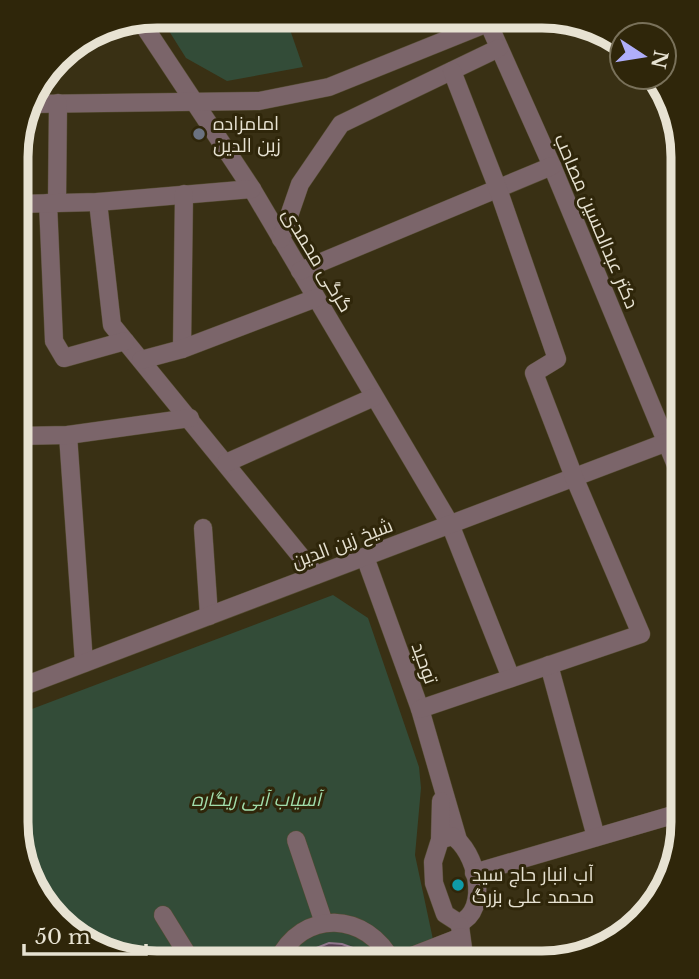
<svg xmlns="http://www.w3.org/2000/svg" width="699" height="979" viewBox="0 0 699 979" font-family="'Libre Baskerville',Cairo,serif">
  <defs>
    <filter id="shadow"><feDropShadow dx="8" dy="4.5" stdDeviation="2" flood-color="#0009"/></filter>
  </defs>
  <rect width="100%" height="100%" fill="#393014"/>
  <g fill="#334c38">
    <path d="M287,21L303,67L227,81L186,58L164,23Z"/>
    <path d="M333,595L368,618L419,767L421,788L415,855L438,963L139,962L71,934L30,884L16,823V715Z"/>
  </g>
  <path fill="#523a4e" stroke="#8f758b" stroke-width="2" filter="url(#shadow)" d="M329,943L342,944L361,951L366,963H303L311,950Z"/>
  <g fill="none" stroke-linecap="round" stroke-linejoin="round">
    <g stroke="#554c32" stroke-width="19">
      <g id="minor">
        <path d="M486,18L552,166L683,482"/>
        <path d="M142,23L252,189L450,524L511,678"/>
        <path d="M668,93L670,101"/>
        <path d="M29,104L259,101L329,87L488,23"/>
        <path d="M98,202L112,325L316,575"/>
        <path d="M48,203L54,341L64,358L125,341"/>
        <path d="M57,203L58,103"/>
        <path d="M17,204L98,202L252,189"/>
        <path d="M281,239L300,184L341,124L499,48"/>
        <path d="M300,271L552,166"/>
        <path d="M182,349L184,194"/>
        <path d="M141,360L182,349L316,298"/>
        <path d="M68,435L84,663"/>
        <path d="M16,436L68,435L190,418"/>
        <path d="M226,463L374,397"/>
        <path d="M203,528L209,616"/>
        <path d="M365,557L420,709L458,840"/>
        <path d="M549,665L596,837"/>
        <path d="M16,689L683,436"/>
        <path d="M420,709L641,634L574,477L534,373L557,359L498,189L452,71"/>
        <path d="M296,840L324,923"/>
        <path d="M440,840L452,836C476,850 491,910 459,923L445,914L434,883L433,862L440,840L441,801"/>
        <path d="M474,873L683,812"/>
        <path d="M163,915L192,962"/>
        <path d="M460,926L465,963"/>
        <path d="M277,962C302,908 367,911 393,963"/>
        <path d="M394,963L461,937"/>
      </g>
    </g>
    <use href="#minor" stroke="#7b656a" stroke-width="18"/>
  </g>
  <circle fill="#6b7280" stroke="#2f260a" stroke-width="2.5" cx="199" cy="134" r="7"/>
  <circle fill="#0f9aa8" stroke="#2f260a" stroke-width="2.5" cx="458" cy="885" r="7"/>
  <g text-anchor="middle" stroke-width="6" stroke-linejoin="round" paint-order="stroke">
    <g font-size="19" fill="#e7e2d2" stroke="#2f260a" text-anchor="start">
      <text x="213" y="130">امامزاده<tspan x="213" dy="22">زین الدین</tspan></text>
      <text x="472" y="881">آب انبار حاج سید<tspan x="472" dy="22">محمد علی بزرگ</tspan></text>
    </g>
    <g font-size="19" fill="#e7e2d2" stroke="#2f260a">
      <text transform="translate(597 221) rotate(67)" y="7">دکتر عبدالحسین مصاحب</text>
      <text transform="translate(318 260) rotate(59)" y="7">گرگی محمدی</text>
      <text transform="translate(342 543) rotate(-21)" y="7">شیخ زین الدین</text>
      <text transform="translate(425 663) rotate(70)" y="7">توحید</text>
    </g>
    <g font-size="19" font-style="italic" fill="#a1ddab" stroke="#2f260a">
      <text x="256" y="806">آسیاب آبی ریگاره</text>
    </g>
  </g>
  <path d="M0 0H699V979H0ZM157 28H542A129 129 0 0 1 671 157V822A129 129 0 0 1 542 951H157A129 129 0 0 1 28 822V157A129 129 0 0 1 157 28Z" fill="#2f260a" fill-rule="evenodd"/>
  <path fill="none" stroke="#e7e2d2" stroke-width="9" d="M157 28H542A129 129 0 0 1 671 157V822A129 129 0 0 1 542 951H157A129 129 0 0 1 28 822V157A129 129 0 0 1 157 28Z"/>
  <g transform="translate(643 56) rotate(102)"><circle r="33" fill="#2f260a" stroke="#79715a" stroke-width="2"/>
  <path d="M0-5L12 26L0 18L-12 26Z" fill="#afaefa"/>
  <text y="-10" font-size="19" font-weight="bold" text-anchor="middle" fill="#e7e2d2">N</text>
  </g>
  <path d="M24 944v10h122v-10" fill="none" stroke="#e7e2d2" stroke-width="3.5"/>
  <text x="35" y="944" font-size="21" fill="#e7e2d2" stroke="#2f260a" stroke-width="5" paint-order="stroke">50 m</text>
</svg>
